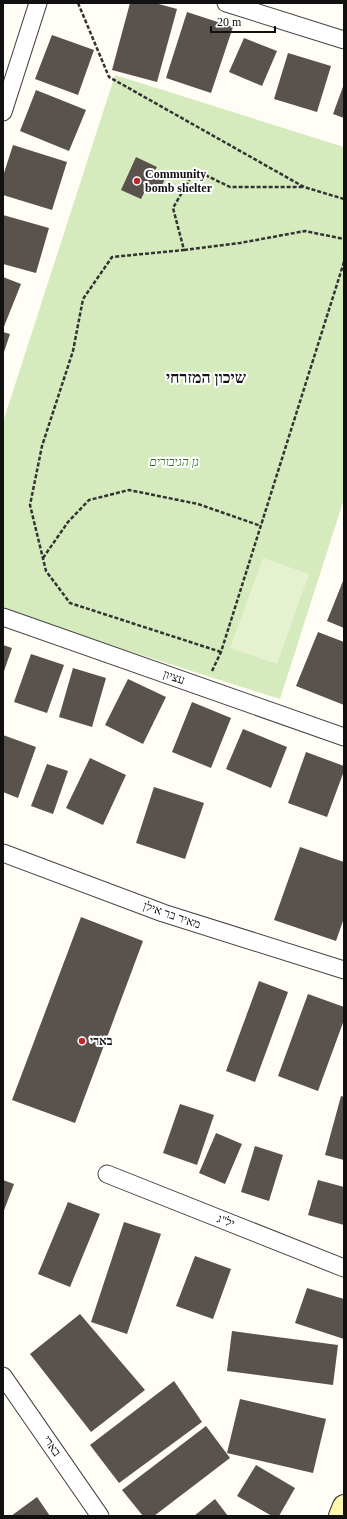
<svg xmlns="http://www.w3.org/2000/svg" width="347" height="1519" viewBox="0 0 347 1519" font-family="'Times New Roman',Heebo,serif">
  <rect width="100%" height="100%" fill="#fffdf5"/>
  <path fill="#d5ebbd" d="M115,75L344,147V499L280,699L3,611V422Z"/>
  <path fill="#e6f2cf" d="M263,558L309,574L277,664L230,648Z"/>
  <g fill="#5a524d">
    <path d="M130,3H155L177,9L157,82L112,70Z"/>
    <path d="M187,12L233,27L211,93L166,78Z"/>
    <path d="M52,35L94,50L78,95L35,79Z"/>
    <path d="M244,38L277,51L262,86L229,72Z"/>
    <path d="M288,53L331,66L317,112L274,99Z"/>
    <path d="M344,84V118L333,114Z"/>
    <path d="M36,90L86,110L69,151L20,131Z"/>
    <path d="M13,145L67,162L52,210L3,195V176Z"/>
    <path d="M136,157L157,167L153,173L165,178L159,194L146,189L141,199L121,190Z"/>
    <path d="M3,215L49,228L36,273L3,264Z"/>
    <path d="M3,277L21,284L3,329Z"/>
    <path d="M3,332L10,334L3,355Z"/>
    <path d="M343,581L344,582V628L327,621Z"/>
    <path d="M318,632L344,642V705L296,686Z"/>
    <path d="M3,645L12,648L3,674Z"/>
    <path d="M31,654L64,665L47,713L14,702Z"/>
    <path d="M73,668L106,678L92,727L59,717Z"/>
    <path d="M128,679L166,697L143,744L105,725Z"/>
    <path d="M192,702L231,718L211,768L172,752Z"/>
    <path d="M243,729L287,747L271,788L226,769Z"/>
    <path d="M3,735L36,747L18,798L3,792Z"/>
    <path d="M306,752L344,766V771L327,817L288,803Z"/>
    <path d="M90,758L126,775L103,825L66,808Z"/>
    <path d="M47,764L68,771L53,814L31,806Z"/>
    <path d="M154,787L204,803L185,859L136,843Z"/>
    <path d="M300,847L344,862V918L336,941L274,920Z"/>
    <path d="M81,917L143,941L75,1123L12,1100Z"/>
    <path d="M259,981L288,992L255,1082L226,1071Z"/>
    <path d="M308,994L344,1007V1020L318,1091L278,1076Z"/>
    <path d="M341,1096L344,1097V1160L325,1155Z"/>
    <path d="M180,1104L214,1115L197,1165L163,1153Z"/>
    <path d="M216,1133L242,1144L225,1184L199,1173Z"/>
    <path d="M255,1146L283,1155L269,1201L241,1192Z"/>
    <path d="M3,1180L14,1184L3,1213Z"/>
    <path d="M318,1180L344,1187V1225L308,1215Z"/>
    <path d="M68,1202L100,1214L70,1287L38,1274Z"/>
    <path d="M124,1222L161,1234L127,1334L91,1322Z"/>
    <path d="M195,1256L231,1269L213,1319L176,1306Z"/>
    <path d="M307,1288L344,1299V1339L295,1323Z"/>
    <path d="M80,1314L145,1390L91,1432L30,1354Z"/>
    <path d="M232,1331L338,1345L333,1385L227,1371Z"/>
    <path d="M174,1381L202,1422L119,1483L90,1445Z"/>
    <path d="M240,1399L326,1419L313,1473L227,1453Z"/>
    <path d="M206,1426L230,1458L154,1516H143L122,1490Z"/>
    <path d="M256,1465L295,1488L279,1516H272L237,1496Z"/>
    <path d="M37,1497L50,1516H11Z"/>
    <path d="M215,1499L228,1516H194Z"/>
  </g>
  <g fill="none" stroke-linecap="round" stroke-linejoin="round">
    <g stroke="#444" stroke-width="19">
      <g id="street">
        <path d="M226,3L344,40"/>
        <path d="M3,112L38,3"/>
        <path d="M3,617L344,737"/>
        <path d="M3,853L163,913L344,970"/>
        <path d="M107,1174L344,1268"/>
        <path d="M3,1376L100,1516"/>
      </g>
    </g>
    <g stroke="#333" stroke-width="24">
      <path id="secondary" d="M340,1516L344,1506"/>
    </g>
    <g stroke="#333" stroke-width="2.5" stroke-dasharray="4 2" stroke-linecap="butt">
      <path d="M78,3L109,77L304,187L344,199"/>
      <path d="M184,250L240,243L305,231L344,239"/>
      <path d="M43,558L68,522L89,500L129,490L198,504L261,526"/>
      <path d="M221,652L70,603L46,571L30,505L42,446L73,351L83,299L112,257L184,250L173,208L195,170L230,187H304"/>
      <path d="M212,671L221,652L344,262"/>
    </g>
    <use href="#street" stroke="#fff" stroke-width="17"/>
    <use href="#secondary" stroke="#fff6b0" stroke-width="22"/>
  </g>
  <g fill="#c4262e" stroke="#fff" stroke-width="1.5">
    <circle cx="137" cy="181" r="4"/>
    <circle cx="82" cy="1041" r="4"/>
  </g>
  <g text-anchor="middle" stroke-width="4" stroke-linejoin="round" paint-order="stroke">
    <g font-size="12" font-weight="bold" fill="#111" stroke="#fff" text-anchor="start">
      <text x="145" y="178">Community<tspan x="145" dy="14">bomb shelter</tspan></text>
      <text x="90" y="1045">בארי</text>
    </g>
    <g font-size="12" font-style="italic" fill="#2f6b1f" stroke="#fff">
      <text x="174" y="466">גן הגיבורים</text>
    </g>
    <g font-size="12" fill="#111" stroke="#fff">
      <text transform="translate(174 677) rotate(19)" y="4">עציון</text>
      <text transform="translate(172 915) rotate(19)" y="4">מאיר בר אילן</text>
      <text transform="translate(226 1221) rotate(22)" y="4">יל"ג</text>
      <text transform="translate(52 1446) rotate(55)" y="4">בארי</text>
    </g>
    <g font-size="16" font-weight="bold" fill="#111" stroke="#fff">
      <text x="206" y="383">שיכון המזרחי</text>
    </g>
  </g>
  <rect width="347" height="1519" fill="none" stroke="#111111" stroke-width="8"/>
  <path d="M211 26v6h64v-6" fill="none" stroke="#111111" stroke-width="2"/>
  <text x="217" y="26" font-size="12" fill="#111111" stroke="#ffffff" stroke-width="3" paint-order="stroke">20 m</text>
</svg>
